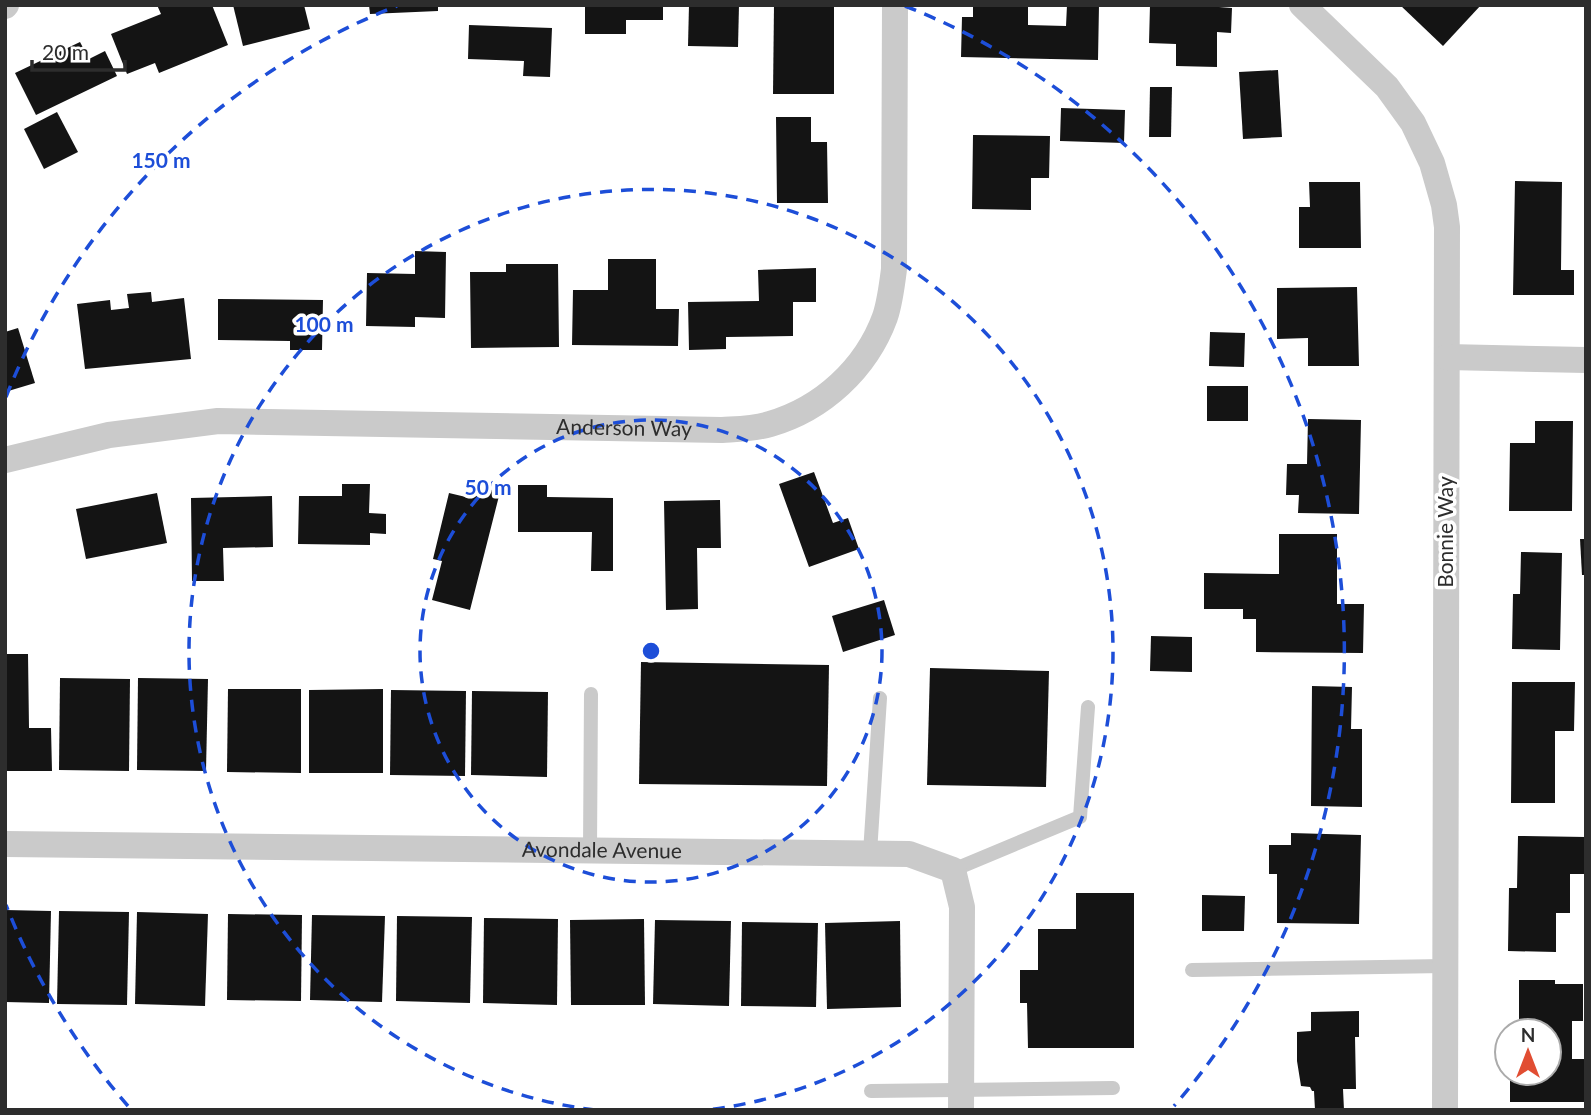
<svg xmlns="http://www.w3.org/2000/svg" width="1591" height="1115" viewBox="0 0 1591 1115" font-family="Lato,sans-serif">
  <rect width="100%" height="100%" fill="#fff"/>
  <g fill="#141414">
    <path d="M157,5H212L228,45L159,73L155,63L127,74L111,34L161,14Z"/>
    <path d="M233,5H304L310,29L243,46Z"/>
    <path d="M369,5H438V11L370,14Z"/>
    <path d="M585,5H663V20H626V34H585Z"/>
    <path d="M689,5H739L738,47L688,46Z"/>
    <path d="M774,5H834V94H773Z"/>
    <path d="M973,5H1028V25L1066,26L1067,5H1099L1098,60L961,57L962,17H973Z"/>
    <path d="M1150,5H1219V7L1232,8L1231,33L1217,32V67L1176,66V44L1149,43Z"/>
    <path d="M1400,5H1481L1443,46Z"/>
    <path d="M469,25L552,28L550,77L523,76L524,61L468,59Z"/>
    <path d="M80,42L89,59L105,51L117,76L36,115L15,73Z"/>
    <path d="M1278,70L1282,137L1243,139L1239,72Z"/>
    <path d="M1150,87H1172L1171,137H1149Z"/>
    <path d="M1061,108L1125,110L1124,143L1060,141Z"/>
    <path d="M57,112L78,152L44,169L24,129Z"/>
    <path d="M776,117H811V142H827L828,203H777Z"/>
    <path d="M973,135L1050,136L1049,178H1031V210L972,209Z"/>
    <path d="M1515,181L1562,182L1561,270H1574V295H1513Z"/>
    <path d="M1309,182H1360L1361,248H1299V207H1310Z"/>
    <path d="M415,251L446,252L445,318L415,317V327L366,326L367,273L415,274Z"/>
    <path d="M608,259H656V309H679L678,346L572,345L573,290H608Z"/>
    <path d="M506,264H558L559,347L471,348L470,272H506Z"/>
    <path d="M816,268V302H793V336L726,337V349L689,350L688,302L759,301L758,270Z"/>
    <path d="M1357,287L1359,366H1308V338L1277,339V288Z"/>
    <path d="M151,292L152,302L184,298L191,359L85,369L77,304L110,300L111,310L129,308L127,294Z"/>
    <path d="M218,299L323,300L322,350H290V341L218,340Z"/>
    <path d="M18,328L35,383L5,392V332Z"/>
    <path d="M1210,332L1245,333L1244,367L1209,366Z"/>
    <rect x="1207" y="386" width="41" height="35"/>
    <path d="M1308,419L1361,420L1359,514L1298,513L1299,495H1286L1287,464H1307Z"/>
    <path d="M1535,421H1573L1572,511H1509L1510,443H1535Z"/>
    <path d="M814,472L833,523L848,518L859,549L809,567L779,484Z"/>
    <path d="M342,484H370L369,513L386,514V534L370,533V545L298,544L299,496H342Z"/>
    <path d="M473,485L500,492L470,610L432,600L442,561L433,559L449,493L470,498Z"/>
    <path d="M518,485H547V497L613,498V571H591L592,532H518Z"/>
    <path d="M157,493L167,543L86,559L76,509Z"/>
    <path d="M272,496L273,547L223,548L224,581H192L191,498Z"/>
    <path d="M720,500L721,548H697L698,609L666,610L664,501Z"/>
    <path d="M1279,534H1337V604H1364L1363,653L1256,652V619H1243V609H1204V573L1279,574Z"/>
    <path d="M1580,539H1586V575H1582Z"/>
    <path d="M1521,552L1562,553L1560,650L1512,649L1513,594H1520Z"/>
    <path d="M884,600L895,635L843,652L832,616Z"/>
    <path d="M1151,636L1192,637V672L1150,671Z"/>
    <path d="M5,654H28L29,728H51L52,771H5Z"/>
    <path d="M641,662L829,665L827,786L639,784Z"/>
    <path d="M930,668L1049,671L1046,787L927,785Z"/>
    <path d="M60,678L130,679L129,771L59,770Z"/>
    <path d="M138,678L208,679L206,771L137,770Z"/>
    <path d="M1512,682H1575L1574,731H1555V803H1511Z"/>
    <path d="M1312,686L1352,687L1351,729H1362V807L1311,806Z"/>
    <path d="M228,689H301V773L227,772Z"/>
    <path d="M383,689V773H309V690Z"/>
    <path d="M391,690L466,691L465,776L390,775Z"/>
    <path d="M472,691L548,692L547,777L471,775Z"/>
    <path d="M1291,833L1361,835L1359,924L1277,923V874H1269V845H1291Z"/>
    <path d="M1518,836L1586,837V874H1570V913H1556V952L1508,951L1509,888H1517Z"/>
    <path d="M1076,893H1134V1048H1028L1027,1003H1020V970H1038V929H1076Z"/>
    <path d="M1202,895L1245,896L1244,931H1202Z"/>
    <path d="M5,910L51,911L49,1003L5,1002Z"/>
    <path d="M59,911L129,912L127,1005L57,1004Z"/>
    <path d="M137,912L208,914L205,1006L135,1004Z"/>
    <path d="M228,914L302,915L301,1001L227,1000Z"/>
    <path d="M312,915L385,916L382,1002L310,1000Z"/>
    <path d="M397,916L472,917L470,1003L396,1001Z"/>
    <path d="M484,918L558,919L557,1005L483,1003Z"/>
    <path d="M644,919L645,1005H571L570,920Z"/>
    <path d="M655,920L731,921L729,1006L653,1004Z"/>
    <path d="M900,921L901,1007L827,1009L825,923Z"/>
    <path d="M742,922L818,923L816,1007L741,1006Z"/>
    <path d="M1519,980H1555V984H1583V1021H1572V1059H1586V1102H1510V1073H1549V1031H1519Z"/>
    <path d="M1359,1011V1037H1355L1356,1089H1343L1344,1110H1315L1314,1091H1312L1310,1087L1301,1086L1297,1061V1032L1311,1031V1012Z"/>
  </g>
  <g fill="none" stroke-linecap="round" stroke-linejoin="round">
    <g stroke="#cacaca" stroke-width="14">
      <path d="M590,850L591,694"/>
      <path d="M870,853L880,698"/>
      <path d="M953,870L1080,817L1088,707"/>
      <path d="M1192,970L1445,966"/>
      <path d="M871,1091L1113,1088"/>
    </g>
    <g stroke="#cacaca" stroke-width="26">
      <path d="M1302,5L1387,87L1413,123L1432,163L1444,205L1447,227L1445,1110"/>
      <path d="M5,6L6,5"/>
      <path d="M1447,357L1586,360"/>
      <path id="s1" d="M5,460L109,435L218,421L722,430C738,429 754,429 770,424C822,409 866,369 885,317C890,302 892,285 894,269L895,5"/>
      <path id="s2" d="M5,844L909,854L953,870L962,907L961,1110"/>
    </g>
  </g>
  <g fill="none" stroke="#1d4ed8" stroke-width="3.5" stroke-dasharray="12 9">
    <circle cx="651" cy="651" r="231"/>
    <path d="M595 1110A462 462 0 1 1 707 1110"/>
    <path d="M128 1106A693 693 0 0 1 6 905M6 397A693 693 0 0 1 397 6M905 6A693 693 0 0 1 1174 1106"/>
  </g>
  <g text-anchor="middle" stroke-width="7" stroke-linejoin="round" paint-order="stroke">
    <g font-size="21" fill="#2d2d2d" stroke="#fff">
      <text dy="7" stroke="none"><textPath href="#s1" startOffset="623">Anderson Way</textPath></text>
      <text transform="translate(1446 532) rotate(-90)" y="7">Bonnie Way</text>
      <text dy="7" stroke="none"><textPath href="#s2" startOffset="597">Avondale Avenue</textPath></text>
    </g>
  </g>
  <circle cx="651" cy="651" r="10" fill="#1d4ed8" stroke="#fff" stroke-width="3.5"/>
  <g font-size="21" text-anchor="middle" font-weight="bold" fill="#1d4ed8" stroke="#fff" stroke-width="7" stroke-linejoin="round" paint-order="stroke">
    <text x="161" y="168">150 m</text>
    <text x="324" y="332">100 m</text>
    <text x="488" y="495">50 m</text>
  </g>
  <rect width="1591" height="1115" fill="none" stroke="#2d2d2d" stroke-width="14"/>
  <g transform="translate(1528 1052)"><circle r="33" fill="#ffffff" stroke="#ababab" stroke-width="2"/>
  <path d="M0-5L12 26L0 18L-12 26Z" fill="#e14d32"/>
  <text y="-10" font-size="19" font-weight="bold" text-anchor="middle" fill="#2d2d2d">N</text>
  </g>
  <path d="M32 60v10h93v-10" fill="none" stroke="#2d2d2d" stroke-width="3.5"/>
  <text x="42" y="60" font-size="21" fill="#2d2d2d" stroke="#ffffff" stroke-width="5" paint-order="stroke">20 m</text>
</svg>
